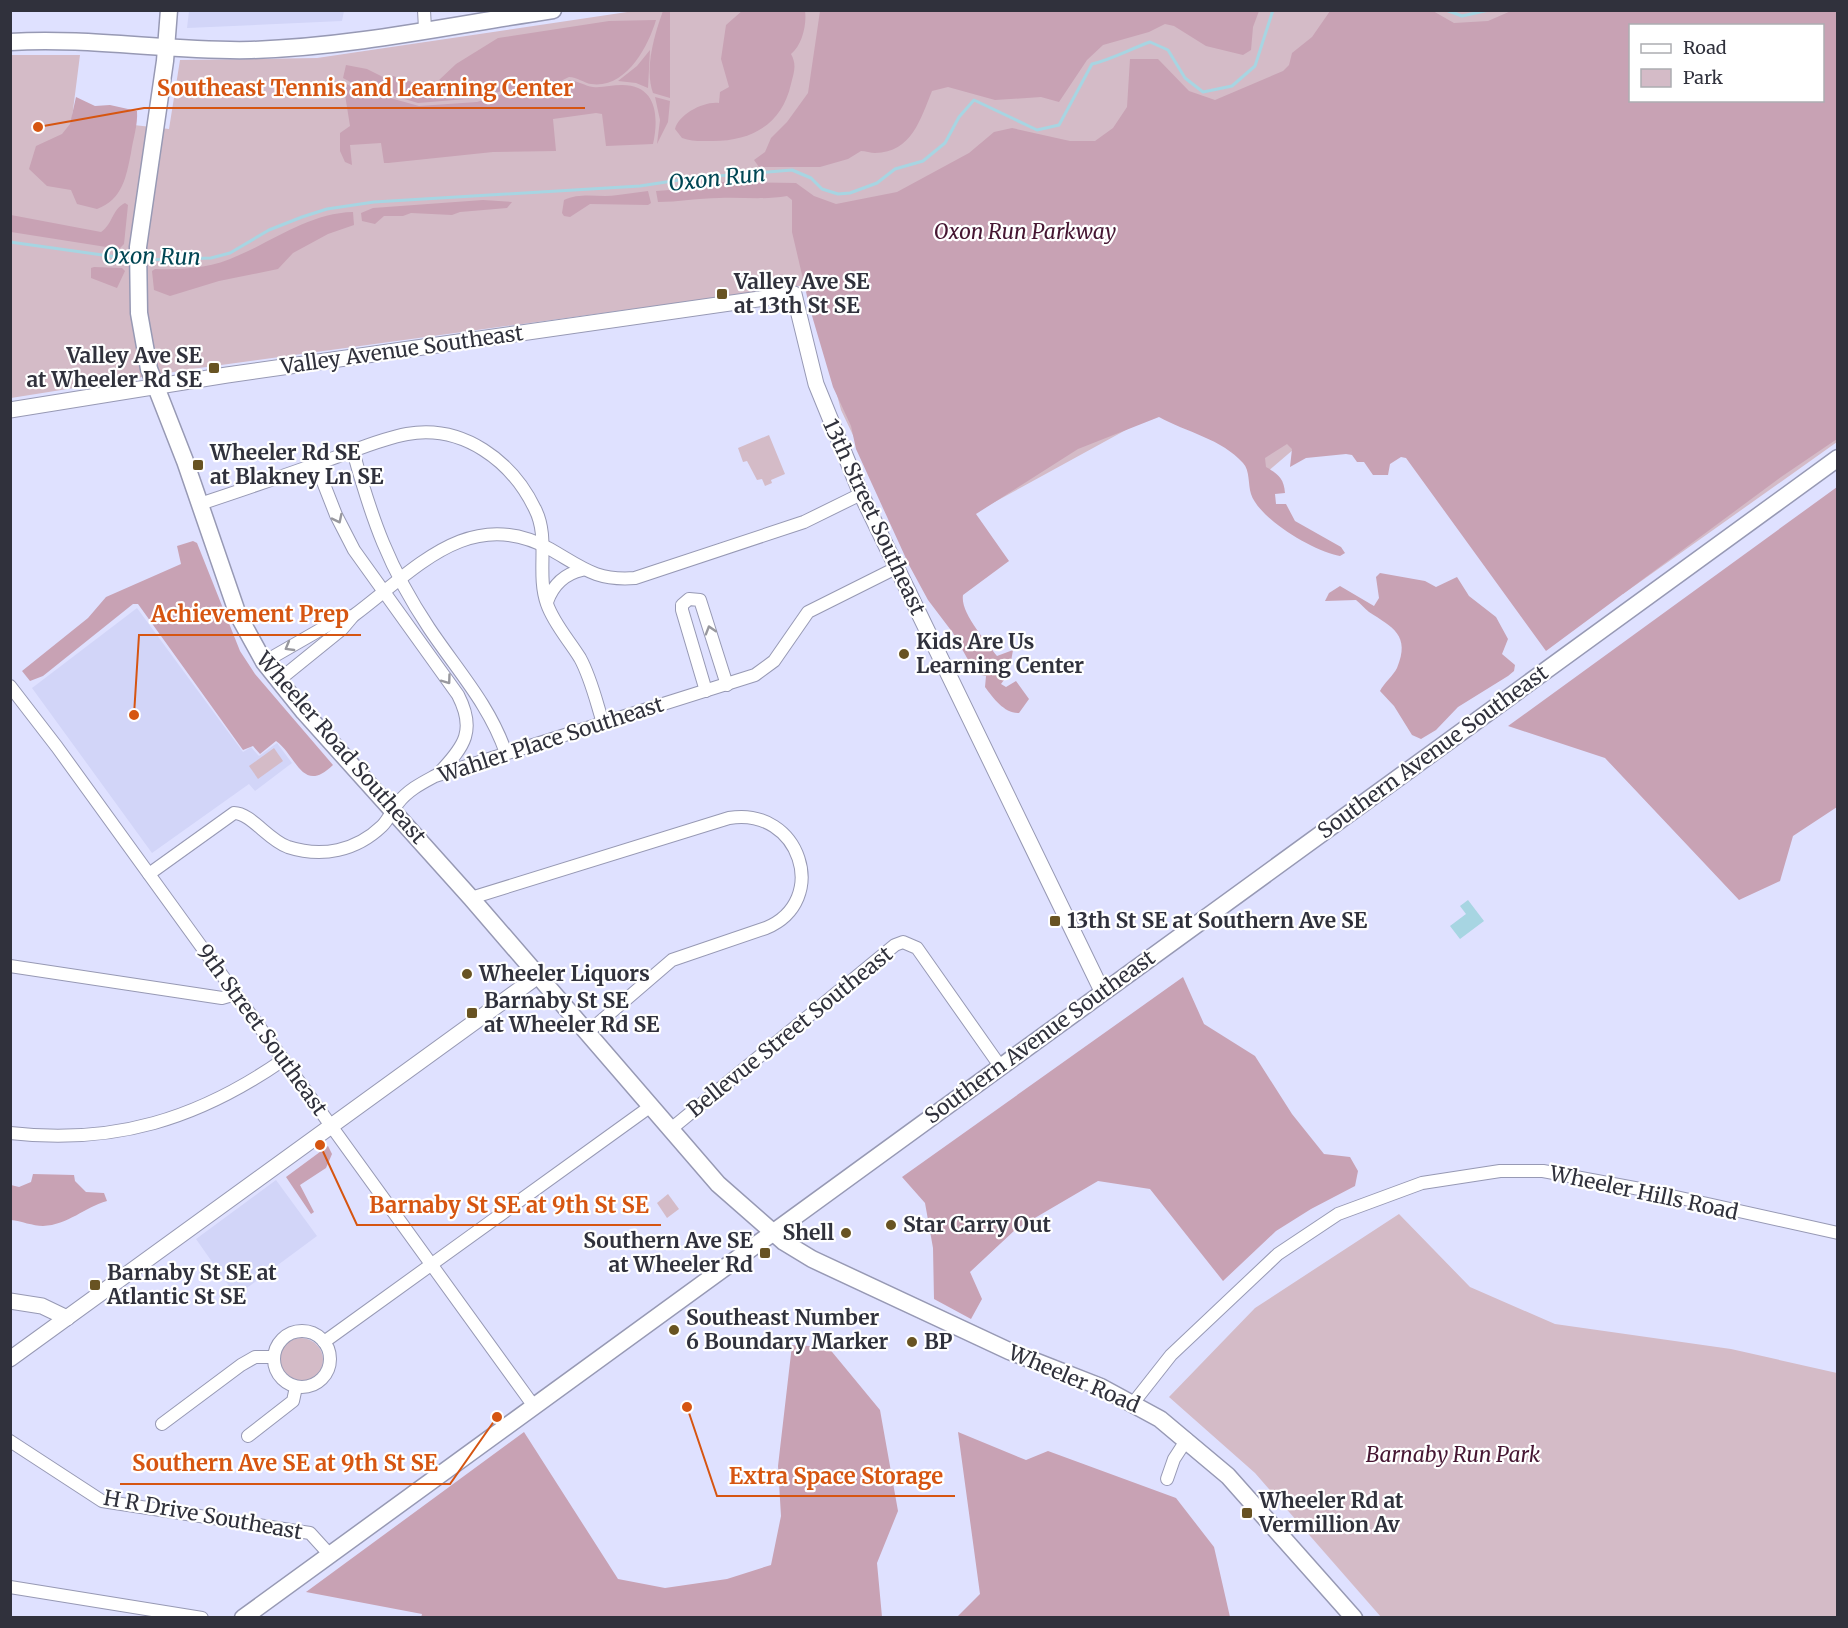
<svg xmlns="http://www.w3.org/2000/svg" width="1848" height="1628" viewBox="0 0 1848 1628" font-family="Merriweather,serif">
  <rect width="100%" height="100%" fill="#dfe1ff"/>
  <g fill="#d2d5f8">
    <path d="M189,11V10L344,11L342,21L187,28Z"/>
    <path d="M137,608L243,752L251,747L259,756L277,743L292,763L255,791L249,784L152,853L32,688Z"/>
    <path d="M276,1180L317,1236L236,1296L196,1239Z"/>
  </g>
  <g fill="#d4bbc7" fill-rule="evenodd">
    <path d="M634,11H1837V442L1623,594L1424,338L1267,472L1166,408L969,516L936,609L841,410L808,285L199,368L11,398V55H80L72,118L169,129L180,60L317,58ZM1630,26H1822V100H1630Z"/>
    <path d="M769,435L785,474L771,480L772,483L765,486L762,479L757,480L747,461L743,462L738,448Z"/>
    <path d="M274,748L283,761L258,779L249,766Z"/>
    <path d="M668,1194L679,1209L667,1218L657,1203Z"/>
    <path d="M1399,1214L1470,1287L1555,1324L1731,1349L1837,1373V1617H1381L1255,1473L1169,1397L1255,1308Z"/>
    <circle cx="301" cy="1360" r="22"/>
  </g>
  <g fill="#c8a2b4" fill-rule="evenodd">
    <path d="M743,10L805,11C807,24 802,46 791,54C797,65 794,72 791,84C782,124 752,141 713,141C703,141 692,142 682,138L675,129C679,114 704,101 719,103L720,92L729,87L721,59L726,25Z"/>
    <path d="M663,11H670V98L653,93C644,68 655,33 663,11Z"/>
    <path d="M820,11V10L1259,11L1253,27L1251,50L1243,55L1206,46L1174,26L1165,24L1149,32L1103,45L1087,60L1059,102L1041,97L995,100L948,87L932,91C920,120 912,152 875,153C871,153 865,151 861,151L848,159L820,167H759L754,160L765,152L771,138L787,122L808,93Z"/>
    <path d="M1511,11H1837V439L1781,477L1546,651L1406,458L1401,457L1390,464L1388,475H1373L1364,462H1357L1352,455L1346,454L1306,458L1290,467L1292,449L1287,444L1265,458L1266,467C1278,474 1284,478 1285,493L1275,494L1276,504H1286L1295,521L1341,547L1345,553L1340,556C1315,552 1259,519 1251,494C1248,485 1250,470 1243,463C1222,439 1186,432 1159,417L1078,449L976,514L1009,561L963,595C960,613 987,642 997,656L1013,650L1009,673L1001,684L1006,687L1016,681L1029,699L1019,713C1005,714 993,698 985,687L986,676L976,674L953,633L928,600L909,565L856,449L851,426L833,387L810,309L792,232V200L787,196C765,200 742,197 719,198C698,198 678,202 658,202L656,191L697,188L707,183L724,182L796,183L814,196L836,204L897,192L969,153L994,132L1012,128L1070,141H1095L1113,128L1127,107L1130,59H1158L1189,91L1215,100L1283,71L1289,65L1292,53L1312,37L1330,11H1433L1454,23L1488,21ZM1630,26H1822V100H1630Z"/>
    <path d="M656,20C648,47 626,89 591,84C584,83 577,77 569,77L538,92L508,89L478,98L418,103L354,84L343,78L346,65L367,69L385,78L393,76L412,82L430,83L438,81L456,64L498,38L609,21Z"/>
    <path d="M650,50L648,88L636,83L618,81L637,66Z"/>
    <path d="M570,80C578,81 585,86 593,87C602,88 612,85 622,85C657,85 659,117 653,144L606,146L602,114L596,113L553,119L556,151L493,152L388,163H384L381,143L350,145L352,165L345,162L340,151V133L350,126L343,82L354,88L419,106L477,102L509,92L538,95Z"/>
    <path d="M76,97L95,106L110,105L137,111C138,125 133,139 131,153C126,177 123,199 97,209L77,204L71,190L47,186L29,169L36,146L62,134L70,124Z"/>
    <path d="M655,97L670,101L668,122L657,144L660,120Z"/>
    <path d="M648,191L651,203L648,205L590,204L570,217L564,216L562,213L564,200C581,192 600,198 618,195C628,194 638,192 648,191Z"/>
    <path d="M483,200L512,202L507,208L460,212L452,215L411,213L403,216H384L375,224L362,221L361,213L373,208Z"/>
    <path d="M125,203L128,205L124,244L119,249L11,232V215L101,232C113,224 112,209 125,203Z"/>
    <path d="M353,212L354,225L328,234L293,253L278,269L219,281L170,296L154,290L152,271L155,269C183,270 212,268 237,256C275,240 310,213 353,212Z"/>
    <path d="M94,267L122,268L125,271L117,288L91,278V268Z"/>
    <path d="M1837,487V807L1793,836L1780,881L1739,900L1605,758L1508,726Z"/>
    <path d="M193,541L197,543L240,651L255,674L333,765C302,795 297,756 276,741L260,754L253,746L243,750L138,604H133L43,676L30,681L22,671L88,618L106,597L181,564L177,546Z"/>
    <path d="M1380,573L1425,581L1436,587L1457,577L1469,596L1496,617L1508,639L1502,654L1515,665L1514,671L1508,676L1458,707L1436,730L1421,739L1412,735L1394,706L1380,691C1384,683 1393,676 1397,668C1411,635 1392,627 1369,612C1364,608 1361,604 1356,600L1325,601L1329,593L1340,586L1374,606L1379,598L1376,577Z"/>
    <path d="M1183,977L1204,1024L1255,1056L1292,1114L1324,1154L1350,1157L1358,1171L1355,1186L1311,1209L1276,1231L1223,1281L1150,1189L1098,1181L1016,1229L970,1272L982,1299L971,1319L934,1299L933,1248L925,1203L902,1177Z"/>
    <path d="M328,1146L332,1154L326,1168L300,1185L314,1212L311,1214L286,1177Z"/>
    <path d="M33,1174L74,1175L75,1181L86,1192L104,1193L107,1201C85,1207 68,1225 43,1226C33,1226 21,1221 11,1220V1185L19,1187L31,1182Z"/>
    <path d="M792,1345L828,1347L880,1410L898,1511L877,1563L882,1617L421,1618L422,1614L306,1592L524,1432L618,1579L665,1588L727,1579L771,1565L781,1516L778,1466Z"/>
    <path d="M958,1432L1026,1460L1048,1451L1176,1498L1214,1547L1230,1617H957L980,1594Z"/>
  </g>
  <path fill="#a7d5e2" d="M1468,900L1484,921L1460,939L1450,926L1466,914L1460,906Z"/>
  <g fill="none" stroke-linecap="round" stroke-linejoin="round">
    <g stroke="#a7d5e2" stroke-width="3">
      <path d="M1446,10L1462,16L1489,10"/>
      <path d="M10,242L131,259"/>
      <path d="M144,260L211,258L230,253L269,230L302,217L327,209L374,202L640,186L692,178L792,170L811,178L822,189L838,194L850,193L877,183L895,169L923,161L945,143L959,117L974,100L1037,130L1059,125L1092,64C1113,59 1130,49 1150,42L1168,50L1185,78L1203,92L1232,86L1255,66L1273,10"/>
    </g>
    <g stroke="#9799b4" stroke-width="14">
      <g id="minor">
        <path d="M424,10L425,29"/>
        <path d="M353,451C372,520 389,568 429,628C457,670 489,704 506,753"/>
        <path d="M316,464L336,515L354,550L458,695C476,730 465,746 439,773"/>
        <path d="M200,504C242,490 283,476 325,461C352,452 379,439 407,434C463,424 512,461 535,509C550,538 536,573 547,604C554,624 569,640 580,658C591,678 596,701 603,723"/>
        <path d="M547,602C553,585 564,574 582,570"/>
        <path d="M264,662L337,620L353,616"/>
        <path d="M279,680L342,629L353,616C414,571 469,504 550,549C583,568 596,581 635,578L804,522L861,494"/>
        <path d="M10,686L57,747L533,1405"/>
        <path d="M706,691L682,610V605L689,599L700,600L727,685"/>
        <path d="M149,874L234,813C251,813 268,840 288,847C322,858 356,851 382,826C389,819 392,810 398,803C408,790 422,783 435,776L755,675L774,661L808,612L896,568"/>
        <path d="M471,898L729,818C800,806 831,901 766,928L672,960L587,1033"/>
        <path d="M10,966L222,998L236,994"/>
        <path d="M671,1129L895,945L903,942L917,948L1000,1066"/>
        <path d="M10,1133C114,1145 198,1119 283,1060"/>
        <circle cx="302" cy="1359" r="28"/>
        <path d="M324,1342L651,1106"/>
        <path d="M1134,1402L1171,1355L1278,1254L1338,1214L1422,1183L1500,1171H1543L1640,1189L1838,1233"/>
        <path d="M162,1424L241,1365L255,1357H273"/>
        <path d="M248,1436L293,1401L296,1387"/>
        <path d="M10,1441L102,1501L310,1533L330,1555"/>
        <path d="M1167,1479L1174,1459L1187,1439"/>
        <path d="M10,1587L202,1618"/>
      </g>
    </g>
    <g stroke="#9799b4" stroke-width="17">
      <g id="tertiary">
        <path d="M10,410L227,375L794,294L816,384L861,494L1102,991"/>
        <path d="M10,1301L42,1306L67,1318"/>
        <path d="M10,1359L538,976"/>
      </g>
    </g>
    <g stroke="#9799b4" stroke-width="19">
      <g id="secondary">
        <path d="M169,10L165,61L138,247L139,313L149,369L185,461L238,615L264,662L304,712L471,898L718,1184L784,1242L812,1259L1009,1351L1101,1387L1160,1419L1228,1476L1354,1618"/>
        <path d="M10,42C91,37 171,52 251,50C352,47 453,25 553,10"/>
        <path d="M243,1618L1838,458"/>
      </g>
    </g>
    <use href="#minor" stroke="#fff" stroke-width="12"/>
    <use href="#tertiary" stroke="#fff" stroke-width="15"/>
    <use href="#secondary" stroke="#fff" stroke-width="16"/>
  </g>
  <defs><path id="oneway-chevron" d="M-2-3.5L2.5 0L-2 3.5" fill="none" stroke-width="1.6" stroke-linecap="round" stroke-linejoin="round" transform="scale(1.5)"/></defs>
  <g stroke="#98989e">
    <use href="#oneway-chevron" transform="translate(338 519) rotate(64)"/>
    <use href="#oneway-chevron" transform="translate(710 630) rotate(-107)"/>
    <use href="#oneway-chevron" transform="translate(289 647) rotate(150)"/>
    <use href="#oneway-chevron" transform="translate(447 680) rotate(54)"/>
  </g>
  <g fill="#685322" stroke="#fff" stroke-width="2">
    <rect x="716" y="288" width="12" height="12" rx="3"/>
    <rect x="208" y="362" width="12" height="12" rx="3"/>
    <rect x="192" y="459" width="12" height="12" rx="3"/>
    <circle cx="904" cy="654" r="6"/>
    <rect x="1049" y="915" width="12" height="12" rx="3"/>
    <circle cx="467" cy="974" r="6"/>
    <rect x="466" y="1007" width="12" height="12" rx="3"/>
    <circle cx="891" cy="1225" r="6"/>
    <circle cx="846" cy="1233" r="6"/>
    <rect x="759" y="1247" width="12" height="12" rx="3"/>
    <rect x="89" y="1279" width="12" height="12" rx="3"/>
    <circle cx="674" cy="1330" r="6"/>
    <circle cx="912" cy="1342" r="6"/>
    <rect x="1241" y="1507" width="12" height="12" rx="3"/>
  </g>
  <g text-anchor="middle" stroke-width="4.5" stroke-linejoin="round" paint-order="stroke">
    <g font-size="21" font-style="italic" fill="#461632" stroke="#fff">
      <text x="1025" y="239">Oxon Run Parkway</text>
      <text x="1453" y="1462">Barnaby Run Park</text>
    </g>
    <g font-size="21" font-weight="bold" fill="#30313c" stroke="#fff" text-anchor="start">
      <text x="734" y="289">Valley Ave SE<tspan x="734" dy="24">at 13th St SE</tspan></text>
      <text x="202" y="363" text-anchor="end">Valley Ave SE<tspan x="202" dy="24">at Wheeler Rd SE</tspan></text>
      <text x="210" y="460">Wheeler Rd SE<tspan x="210" dy="24">at Blakney Ln SE</tspan></text>
      <text x="916" y="649">Kids Are Us<tspan x="916" dy="24">Learning Center</tspan></text>
      <text x="1067" y="928">13th St SE at Southern Ave SE</text>
      <text x="479" y="981">Wheeler Liquors</text>
      <text x="484" y="1008">Barnaby St SE<tspan x="484" dy="24">at Wheeler Rd SE</tspan></text>
      <text x="903" y="1232">Star Carry Out</text>
      <text x="834" y="1240" text-anchor="end">Shell</text>
      <text x="753" y="1248" text-anchor="end">Southern Ave SE<tspan x="753" dy="24">at Wheeler Rd</tspan></text>
      <text x="107" y="1280">Barnaby St SE at<tspan x="107" dy="24">Atlantic St SE</tspan></text>
      <text x="686" y="1325">Southeast Number<tspan x="686" dy="24">6 Boundary Marker</tspan></text>
      <text x="924" y="1349">BP</text>
      <text x="1259" y="1508">Wheeler Rd at<tspan x="1259" dy="24">Vermillion Av</tspan></text>
    </g>
    <g font-size="21" fill="#30313c" stroke="#fff">
      <text transform="translate(402 350) rotate(-8)" y="7">Valley Avenue Southeast</text>
      <text transform="translate(874 517) rotate(65)" y="7">13th Street Southeast</text>
      <text transform="translate(551 740) rotate(-18)" y="7">Wahler Place Southeast</text>
      <text transform="translate(341 748) rotate(49)" y="7">Wheeler Road Southeast</text>
      <text transform="translate(1433 752) rotate(-36)" y="7">Southern Avenue Southeast</text>
      <text transform="translate(262 1030) rotate(54)" y="7">9th Street Southeast</text>
      <text transform="translate(790 1032) rotate(-39)" y="7">Bellevue Street Southeast</text>
      <text transform="translate(1040 1037) rotate(-36)" y="7">Southern Avenue Southeast</text>
      <text transform="translate(1644 1193) rotate(12)" y="7">Wheeler Hills Road</text>
      <text transform="translate(1074 1379) rotate(23)" y="7">Wheeler Road</text>
      <text transform="translate(203 1515) rotate(10)" y="7">H R Drive Southeast</text>
    </g>
    <g font-size="22" font-style="italic" fill="#004654" stroke="#fff">
      <text transform="translate(717 178) rotate(-6)" y="8">Oxon Run</text>
      <text transform="translate(152 256) rotate(1)" y="8">Oxon Run</text>
    </g>
  </g>
  <path fill="none" stroke="#d65511" stroke-width="2" d="M38 127L144 108H585M134 715L139 635H361M320 1145L357 1225H661M497 1417L450 1484H120M687 1407L717 1496H955"/>
  <g fill="#d65511" stroke="#fff" stroke-width="2">
    <circle cx="38" cy="127" r="6"/>
    <circle cx="134" cy="715" r="6"/>
    <circle cx="320" cy="1145" r="6"/>
    <circle cx="497" cy="1417" r="6"/>
    <circle cx="687" cy="1407" r="6"/>
  </g>
  <g font-size="22" text-anchor="middle" font-weight="bold" fill="#d65511" stroke="#fff" stroke-width="4.5" stroke-linejoin="round" paint-order="stroke">
    <text x="365" y="96">Southeast Tennis and Learning Center</text>
    <text x="250" y="622">Achievement Prep</text>
    <text x="509" y="1213">Barnaby St SE at 9th St SE</text>
    <text x="285" y="1471">Southern Ave SE at 9th St SE</text>
    <text x="836" y="1484">Extra Space Storage</text>
  </g>
  <rect width="1848" height="1628" fill="none" stroke="#30313c" stroke-width="24"/>
  <rect x="1629" y="24" width="195" height="78" fill="#ffffff" stroke="#acadb1" stroke-width="1.5"/>
  <rect x="1641" y="44" width="30" height="9" fill="#ffffff" stroke="#acadb1" stroke-width="1.5"/>
  <text x="1683" y="54" font-size="18" fill="#30313c">Road</text>
  <rect x="1641" y="69" width="30" height="18" fill="#d4bbc7" stroke="#acadb1" stroke-width="1.5"/>
  <text x="1683" y="84" font-size="18" fill="#30313c">Park</text>
</svg>
